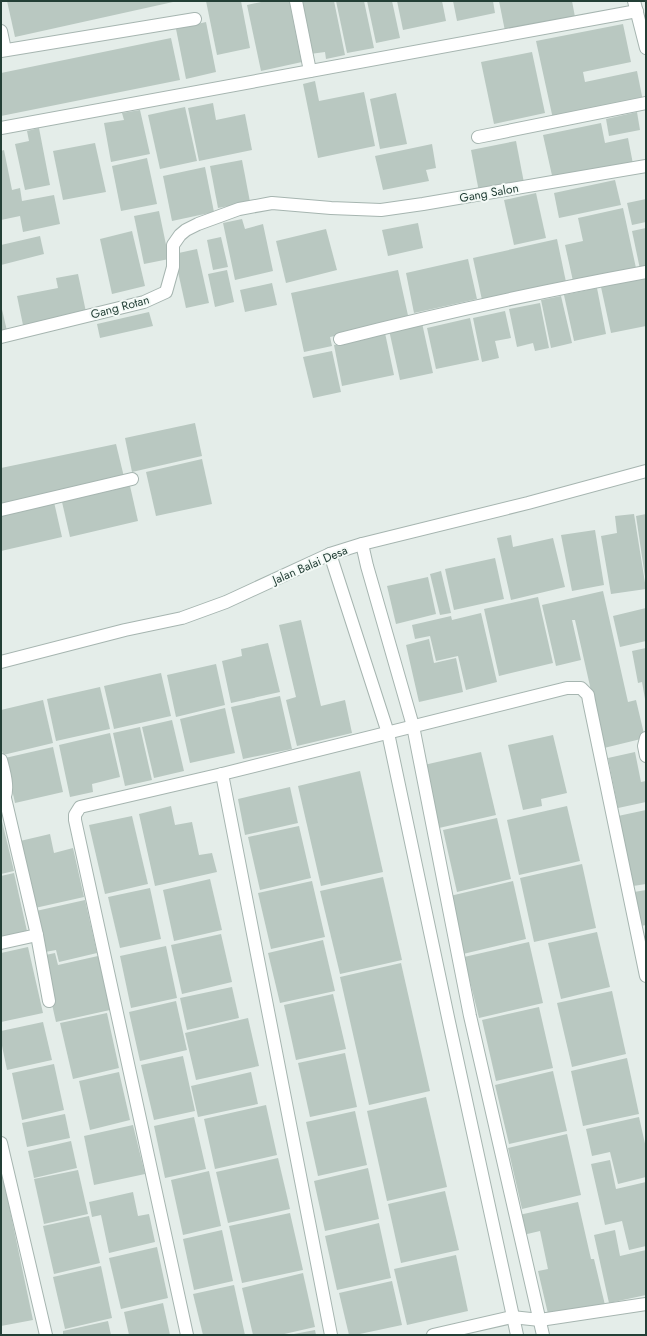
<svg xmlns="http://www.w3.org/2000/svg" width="647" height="1336" viewBox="0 0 647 1336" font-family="Jost,sans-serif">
  <rect width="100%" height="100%" fill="#e4ede9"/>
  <g fill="#b9c8c1">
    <path d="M7,1H173V2L15,37Z"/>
    <path d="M206,1H241L250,48L217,55Z"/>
    <path d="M266,1H290L302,62L261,71L247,5Z"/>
    <path d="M299,1H334L345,55L326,59L325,52L310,54Z"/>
    <path d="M336,1H364L374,48L347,53Z"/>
    <path d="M367,1H392L400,38L376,43Z"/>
    <path d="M397,1H442L446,21L403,30Z"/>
    <path d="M453,1H493L495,13L457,21Z"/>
    <path d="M499,1H572L575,17L505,31Z"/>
    <path d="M206,22L216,72L186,79L176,29Z"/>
    <path d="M623,24L631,62L583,72L585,82L637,71L643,101L553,119L536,41Z"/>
    <path d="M171,38L180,80L1,116V73Z"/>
    <path d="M532,52L545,113L494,124L481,62Z"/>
    <path d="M315,81L319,101L364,92L375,146L318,158L303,84Z"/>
    <path d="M396,93L407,144L380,149L370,99Z"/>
    <path d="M213,103L216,120L245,114L252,150L199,161L188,108Z"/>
    <path d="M185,107L197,161L160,169L148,115Z"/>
    <path d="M140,110L150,154L111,162L104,123L124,120L122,113Z"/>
    <path d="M637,112L640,130L609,136L606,119Z"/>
    <path d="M601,123L605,143L628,138L633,164L553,180L543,135Z"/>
    <path d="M39,128L50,185L25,190L15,144L29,141L27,131Z"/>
    <path d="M516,141L524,183L479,192L471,150Z"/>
    <path d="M95,143L106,192L63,200L53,151Z"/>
    <path d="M432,144L436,168L426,170L429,181L383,190L375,156Z"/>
    <path d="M4,150L12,190L20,188L22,201L54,195L60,224L23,232L20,216L1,220V151Z"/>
    <path d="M147,158L157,204L121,211L112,166Z"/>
    <path d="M242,160L250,202L218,208L210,166Z"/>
    <path d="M205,167L214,212L172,221L163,176Z"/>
    <path d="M615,180L621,205L559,218L554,193Z"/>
    <path d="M536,193L546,238L514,245L504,200Z"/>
    <path d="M646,199V222L632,225L627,203Z"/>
    <path d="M623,208L636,268L573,281L565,245L583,241L578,218Z"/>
    <path d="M159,211L169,259L144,264L134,216Z"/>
    <path d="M242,219L245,229L263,224L273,271L235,280L223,223Z"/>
    <path d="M418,223L423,248L388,256L382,230Z"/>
    <path d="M646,228V268L640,269L632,231Z"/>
    <path d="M326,229L337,270L286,283L276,241Z"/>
    <path d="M132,231L145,286L112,294L100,239Z"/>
    <path d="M40,236L44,254L1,265V245Z"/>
    <path d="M221,237L228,267L213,270L207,240Z"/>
    <path d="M557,239L566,282L482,300L473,258Z"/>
    <path d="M197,249L209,303L186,308L174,254Z"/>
    <path d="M468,259L477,299L414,313L406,273Z"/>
    <path d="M227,270L234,302L215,307L208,274Z"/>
    <path d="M398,270L409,320L330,337L332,346L304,352L291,293Z"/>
    <path d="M78,274L86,312L23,325L17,296L58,288L56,278Z"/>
    <path d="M646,278V326L611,333L601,287Z"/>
    <path d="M272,283L277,305L245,312L240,290Z"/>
    <path d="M597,288L606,334L574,341L564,295Z"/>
    <path d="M561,296L572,343L551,348L541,300Z"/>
    <path d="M540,303L549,348L535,351L533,343L517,347L509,309Z"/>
    <path d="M1,305L7,331L1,332Z"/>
    <path d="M505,311L511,338L495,341L499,358L482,362L473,318Z"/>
    <path d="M149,312L153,326L100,338L97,324Z"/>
    <path d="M470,318L479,360L436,369L427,328Z"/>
    <path d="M422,323L433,373L400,380L389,330Z"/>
    <path d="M385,333L394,375L342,386L334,345Z"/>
    <path d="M332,351L341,392L313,398L303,357Z"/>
    <path d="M195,423L202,456L132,472L125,438Z"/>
    <path d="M116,444L124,477L1,504V468Z"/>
    <path d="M202,459L212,504L156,516L146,472Z"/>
    <path d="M130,486L138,521L70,537L62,502Z"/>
    <path d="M54,502L62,537L1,551V515Z"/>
    <path d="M634,514L646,589L611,594L601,536L617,533L615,516Z"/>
    <path d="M646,514V577H645L636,516Z"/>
    <path d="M595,530L604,585L572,591L561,535Z"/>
    <path d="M511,535L513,547L553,538L565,587L511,600L497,538Z"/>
    <path d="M495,558L504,599L454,610L445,569Z"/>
    <path d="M441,571L451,613L440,615L430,574Z"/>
    <path d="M428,577L436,614L396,624L387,586Z"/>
    <path d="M603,591L628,702L636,700L645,738L604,748L575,620H572L581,660L556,666L542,605Z"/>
    <path d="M538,597L553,663L499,676L484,609Z"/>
    <path d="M646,608V641L620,647L613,616Z"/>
    <path d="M481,613L497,682L466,690L458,656L436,661L430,636L415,639L412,625L451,616L452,620Z"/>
    <path d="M301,620L321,706L345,700L352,733L297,746L286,700L296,697L279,625Z"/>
    <path d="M429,639L434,663L456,658L463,692L419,702L406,645Z"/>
    <path d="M268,643L280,692L231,703L222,661L242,656L241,649Z"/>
    <path d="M646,648V698L645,699L642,682L638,683L632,651Z"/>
    <path d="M216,664L225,705L176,717L167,675Z"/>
    <path d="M161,673L171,716L114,729L104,686Z"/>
    <path d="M100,687L110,729L56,741L47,699Z"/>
    <path d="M280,696L292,749L243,759L231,707Z"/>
    <path d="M43,700L53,743L3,755L1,746V710Z"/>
    <path d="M225,708L235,753L190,763L180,719Z"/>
    <path d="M172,720L184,771L154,778L142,727Z"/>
    <path d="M140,727L152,780L125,786L113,733Z"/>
    <path d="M110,733L120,777L92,784L93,792L70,797L59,745Z"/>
    <path d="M553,735L567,793L541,799L542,806L523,810L508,745Z"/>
    <path d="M53,747L63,792L15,803L5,758Z"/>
    <path d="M481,752L496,815L439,828L424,765Z"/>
    <path d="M635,752L641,782L646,781V802L618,808L608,758Z"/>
    <path d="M360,771L383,872L321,886L298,786Z"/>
    <path d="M290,787L298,823L245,835L238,799Z"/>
    <path d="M171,806L175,825L192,822L199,855L212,853L217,872L155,886L139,814Z"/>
    <path d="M567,806L580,861L519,875L507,820Z"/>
    <path d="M646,810V884L633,886L618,816Z"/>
    <path d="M132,816L148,884L105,894L89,825Z"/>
    <path d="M1,817L14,871L1,874Z"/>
    <path d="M497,818L511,879L457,892L443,830Z"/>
    <path d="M299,826L311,878L260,890L248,837Z"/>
    <path d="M50,834L54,853L73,848L84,897L35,908L20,841Z"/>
    <path d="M582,864L596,928L534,942L520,878Z"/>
    <path d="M14,873L27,931L1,937V876Z"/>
    <path d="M383,877L402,960L340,974L320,891Z"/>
    <path d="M210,879L222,930L174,941L163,890Z"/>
    <path d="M312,881L325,937L271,949L258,893Z"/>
    <path d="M513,881L526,939L463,954L450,896Z"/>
    <path d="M150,888L161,939L120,948L108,897Z"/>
    <path d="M646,890V925L641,926L634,892Z"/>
    <path d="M85,900L97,953L59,962L56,950L45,952L36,911Z"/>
    <path d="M597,932L610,987L561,999L548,943Z"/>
    <path d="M221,934L232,982L182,994L171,945Z"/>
    <path d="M323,940L335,991L280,1003L268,953Z"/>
    <path d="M529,942L543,1003L479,1018L464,957Z"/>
    <path d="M166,946L177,998L131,1008L120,956Z"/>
    <path d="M28,947L43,1013L1,1022V953Z"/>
    <path d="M55,953L58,965L98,956L110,1010L56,1022L41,956Z"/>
    <path d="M401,963L430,1091L369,1105L340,977Z"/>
    <path d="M232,987L239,1018L187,1030L180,998Z"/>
    <path d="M612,991L626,1054L572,1067L557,1003Z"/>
    <path d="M333,994L346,1049L296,1060L284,1005Z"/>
    <path d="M176,1001L187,1050L140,1061L129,1012Z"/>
    <path d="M539,1007L553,1068L496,1081L482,1020Z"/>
    <path d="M107,1013L119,1068L73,1079L60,1023Z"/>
    <path d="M248,1018L259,1066L196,1080L185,1033Z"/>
    <path d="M43,1022L52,1060L7,1070L1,1041V1031Z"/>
    <path d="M345,1053L357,1107L310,1117L298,1063Z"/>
    <path d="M183,1056L195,1111L154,1120L141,1065Z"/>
    <path d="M627,1058L639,1114L583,1126L571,1071Z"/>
    <path d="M54,1064L64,1110L22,1120L12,1073Z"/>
    <path d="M553,1071L567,1131L509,1144L495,1085Z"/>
    <path d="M119,1072L130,1120L90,1130L79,1081Z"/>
    <path d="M251,1072L258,1104L198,1117L191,1086Z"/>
    <path d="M426,1097L447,1187L387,1201L367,1111Z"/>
    <path d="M266,1105L277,1155L215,1169L204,1119Z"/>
    <path d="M355,1111L367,1165L318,1176L306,1122Z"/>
    <path d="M65,1114L70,1138L27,1147L22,1123Z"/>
    <path d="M194,1117L206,1169L165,1178L154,1126Z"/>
    <path d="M639,1117L646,1148V1177L618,1184L610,1152L592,1156L586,1129Z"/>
    <path d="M133,1125L145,1174L94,1185L84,1136Z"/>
    <path d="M567,1134L581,1195L522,1209L508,1148Z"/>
    <path d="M71,1141L77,1168L34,1178L28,1151Z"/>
    <path d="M278,1158L290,1209L228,1223L216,1172Z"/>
    <path d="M610,1160L616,1189L646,1182V1246L629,1250L622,1221L605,1225L591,1164Z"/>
    <path d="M1,1168L33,1320L1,1326Z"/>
    <path d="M368,1168L379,1219L325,1231L314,1181Z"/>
    <path d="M78,1170L88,1214L44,1224L34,1179Z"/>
    <path d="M209,1171L221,1226L183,1235L171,1180Z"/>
    <path d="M445,1191L459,1250L401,1263L388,1204Z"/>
    <path d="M133,1192L138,1216L149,1214L155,1242L109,1253L101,1215L92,1217L89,1202Z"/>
    <path d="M578,1202L591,1259H594L605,1305L549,1318L538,1271L548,1269L540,1231L523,1235L519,1215Z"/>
    <path d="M290,1213L303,1270L242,1283L229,1226Z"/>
    <path d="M89,1216L100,1263L54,1274L43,1226Z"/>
    <path d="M379,1223L391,1278L337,1290L325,1236Z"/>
    <path d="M222,1230L233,1281L194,1290L183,1239Z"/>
    <path d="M615,1230L620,1256L646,1250V1295L609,1303L594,1235Z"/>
    <path d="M157,1247L168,1298L121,1309L109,1258Z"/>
    <path d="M456,1255L468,1311L407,1325L394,1269Z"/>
    <path d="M101,1266L112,1318L65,1329L53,1277Z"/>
    <path d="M303,1273L315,1327L280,1335H253L242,1288Z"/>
    <path d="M392,1281L402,1325L355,1335H349L339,1293Z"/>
    <path d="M234,1285L245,1335H203L193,1294Z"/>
    <path d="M163,1303L170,1335H129L124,1312Z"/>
    <path d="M108,1321L111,1335H63V1331Z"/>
    <path d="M315,1330L316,1335H294V1334Z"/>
  </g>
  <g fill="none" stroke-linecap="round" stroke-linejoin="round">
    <g stroke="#a6b5b0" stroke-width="14">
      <g id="street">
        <path d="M296,1L310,71"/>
        <path d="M634,1L646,48"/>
        <path d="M1,31L5,50"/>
        <path d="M1,51L195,19"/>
        <path d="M1,128L637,11"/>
        <path d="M478,137L646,103"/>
        <path d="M1,337L144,302L166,292L173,267V245L180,235L186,230L198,224L239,209L272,203L331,208L381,210L423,204L646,166"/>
        <path d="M340,339C441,313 543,291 646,272"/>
        <path d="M1,510L132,479"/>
        <path d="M362,544L367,566L413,726L470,1016L543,1335"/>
        <path d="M330,554L388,733L449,1022L517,1335"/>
        <path d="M1,662L125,630L182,618L226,602L330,554L362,544L528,503L646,471"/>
        <path d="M646,738L644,746L646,756"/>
        <path d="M1,760C4,771 11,794 1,803"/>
        <path d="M222,774L331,1335"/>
        <path d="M5,798L37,935L49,1001"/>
        <path d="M1,943L37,935"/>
        <path d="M1,1143L46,1335"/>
        <path d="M187,1335L75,820V815L80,807L222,774L567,688H581L588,695L589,701L646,976"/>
        <path d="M433,1335L512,1317L540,1320L646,1304"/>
      </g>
    </g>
    <use href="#street" stroke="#fff" stroke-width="12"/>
  </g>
  <g text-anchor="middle" stroke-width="4" stroke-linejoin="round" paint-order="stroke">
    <g font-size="12" fill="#233f36" stroke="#f4faf7">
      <text transform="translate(489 193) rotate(-10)" y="4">Gang Salon</text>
      <text transform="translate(120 307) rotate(-15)" y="4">Gang Rotan</text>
      <text transform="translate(310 565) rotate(-23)" y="4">Jalan Balai Desa</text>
    </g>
  </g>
  <rect width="647" height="1336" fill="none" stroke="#233f36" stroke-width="4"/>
</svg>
